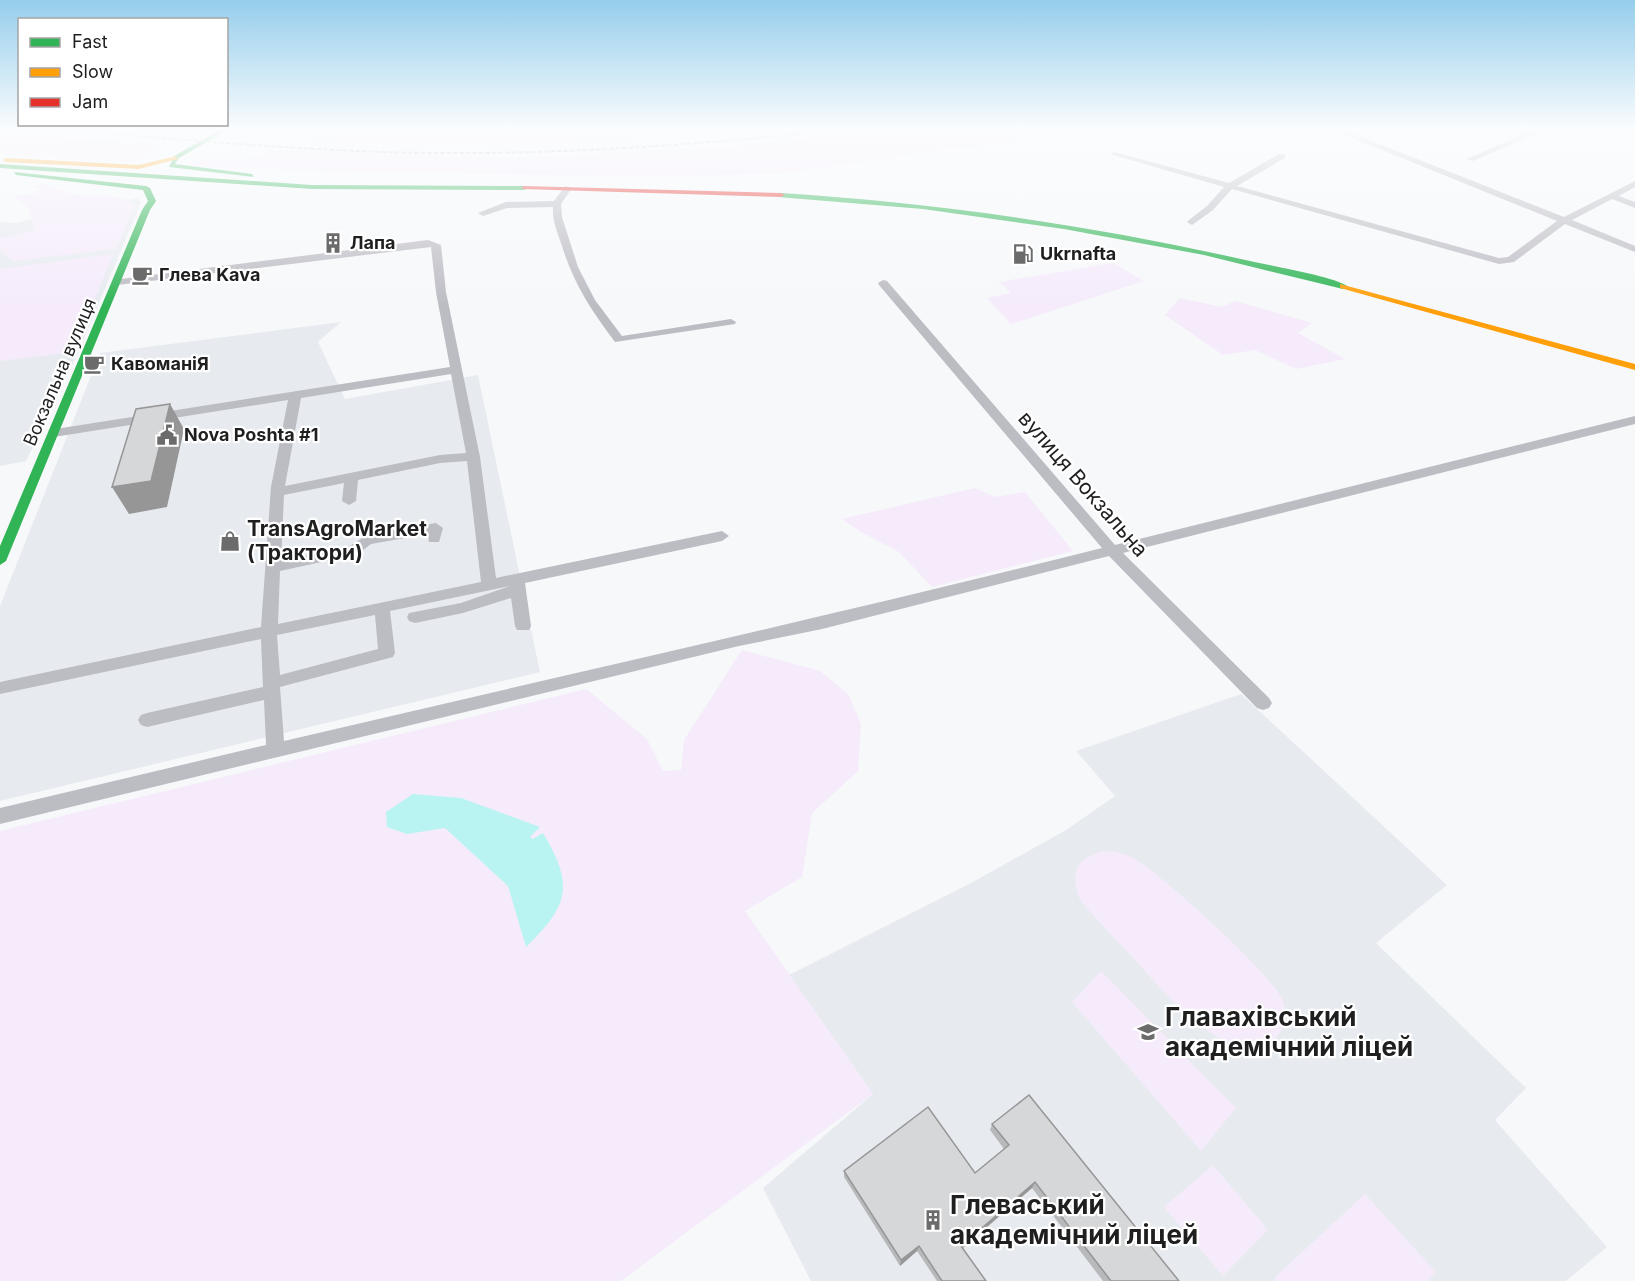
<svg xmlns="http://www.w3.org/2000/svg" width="1635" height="1281" viewBox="0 0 1635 1281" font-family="Inter,sans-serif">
  <rect width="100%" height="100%" fill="#f7f8fa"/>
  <g fill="#e7ebf0">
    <path d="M231,128H300L281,139L246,137L239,140L225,139L218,135Z"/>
    <path d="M138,198L141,203L77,355L26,461L0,466V222L14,223Z"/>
    <path d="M341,322L318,342L345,399L478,375L540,672L0,801V606L100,353Z"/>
    <path d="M1241,694L1447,885L1376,943L1526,1088L1495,1120L1607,1247L1566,1281H811L763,1188L873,1094L789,975L971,883L1066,830L1115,796L1076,751Z"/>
  </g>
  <g fill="#f5ebfb">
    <path d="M314,128H788C731,135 673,137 616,140C513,144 410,147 306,140Z"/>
    <path d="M902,128H1075L1010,141L783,173L651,177L216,168L193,166L187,162L192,160H245L273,150L516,158L725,147Z"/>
    <path d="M0,133L159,145L134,162L0,154Z"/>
    <path d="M44,184L71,194L124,198L135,205L116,249L13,261L0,250V238L35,230L29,209L14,196L32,194L44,188L30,187Z"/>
    <path d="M113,254L73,352L0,361V269Z"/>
    <path d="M1113,263L1144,281L1011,324L987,298L1011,293L999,282Z"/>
    <path d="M1180,298L1222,307L1235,301L1312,323L1298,333L1345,359L1296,369L1255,350L1223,355L1165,315Z"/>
    <path d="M975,488L995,497L1025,492L1073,551L932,587L899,552L861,532L842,519Z"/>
    <path d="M742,650L820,671L848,694L861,724L858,771L812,813L802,877L745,911L873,1094L621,1281H0V831L586,689L647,739L663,771L681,770L684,740Z"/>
    <path d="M1105,851C1115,852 1126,853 1135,859C1160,873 1275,977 1283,1001C1286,1012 1286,1026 1278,1035C1237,1081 1161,989 1136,961C1117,941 1098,921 1080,900C1069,873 1076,858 1105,851Z"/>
    <path d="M1101,971L1236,1108L1201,1151L1072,1002Z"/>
    <path d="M1213,1165L1268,1230L1223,1276L1164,1207Z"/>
    <path d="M1365,1194L1436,1272L1427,1281H1277L1274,1278Z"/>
  </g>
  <path fill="#b9f4f3" d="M413,794L461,798L540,827L530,837L533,839L543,833C575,886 568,906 526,947L508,886L445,828L407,834L387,827L386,812Z"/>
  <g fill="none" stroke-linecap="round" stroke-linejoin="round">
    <g fill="#bcbcc3" fill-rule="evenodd">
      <path d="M1328,128H1339L1564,217L1635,181V187L1619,196L1635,202V208L1612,199L1572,220L1635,246V252L1565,224L1514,262L1499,264L1232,189L1213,210L1192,225L1187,222L1189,220L1207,206L1224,187L1110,154L1114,152L1229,183L1279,154H1285V158L1237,186L1499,258L1508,257L1557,221Z"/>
      <path d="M1538,128H1549L1473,161L1466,159Z"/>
      <path d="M565,186L572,188L561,204L562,217L578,267L595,300L622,336L731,319L736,322L735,324L615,342C591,310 573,283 561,243C557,231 552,220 553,207L507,208L483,216L478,213L506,202L554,201Z"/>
      <path d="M428,240L441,245L446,292L480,457L496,578L722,531L729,536L722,541L525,583L531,626L529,630H517L515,626L511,598L463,613L415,623L409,621L407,617L409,613L461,603L510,586L390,611L395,653L393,657L280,687L284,741C556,677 830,616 1102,548L879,285L878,283L883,280L887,281L1115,545L1635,416V424L1123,553L1269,698L1272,703L1269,708L1263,710L1257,708L1109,556L822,629L739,646L0,824V808L266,745L264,700L147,727L141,725L138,720L141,715L147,713L263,687L261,639L0,694V682L261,627L271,487L288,400L54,437L49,436L48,433L49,430L450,367L436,292L431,247L117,285L113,284V280ZM451,374L466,453L440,455L285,486L301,398ZM467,461L481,582L278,624L280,571L358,554L371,544L428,534L429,542H439L443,528L436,523L367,535L348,547L281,561L284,495L344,483L342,501L349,505L356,501L358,480L440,463ZM375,615L378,649L280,675L277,635Z"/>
    </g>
    <g fill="#30b455" fill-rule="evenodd">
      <path d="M223,128H231L179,158L175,164L252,174L254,177L169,167L174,156Z"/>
      <path d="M0,164L312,185L524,186L528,188L524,190L312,189L0,168Z"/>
      <path d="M14,172L146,186L150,188L156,201L150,210L6,561L0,565V546L142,210L148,201L143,190L16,175Z"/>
      <path d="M781,193C940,203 1095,226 1250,261C1271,266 1333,276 1347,286L1343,289L1204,255L1064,229L923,209L778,197L777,195Z"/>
    </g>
    <g fill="#ff9f0a" fill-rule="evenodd">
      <path d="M176,156L178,159L139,169L6,162L3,160L6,158L139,165Z"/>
      <path d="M1340,284L1635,364V370L1340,288Z"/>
    </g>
    <path fill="#e5322d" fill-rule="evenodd" d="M524,186L781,193L785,195L781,197L522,189V187Z"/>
    <path stroke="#b4b4b9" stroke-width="2" stroke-dasharray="4.5 2" stroke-linecap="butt" d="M38,128C171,138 304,152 437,153C578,154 719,143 859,128"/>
  </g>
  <path fill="#b8b9ba" d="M992,1124L1179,1281H1103L1032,1188L963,1248L986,1281H937L917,1251L900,1266L844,1177V1171L975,1173L1004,1149L990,1130Z"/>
  <g fill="#969697">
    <path d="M170,404L184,429L167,507L129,514L112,487Z"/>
    <path d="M1035,1182L1032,1188L959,1251L961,1246Z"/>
    <path d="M919,1246L917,1251L900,1266L901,1260Z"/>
  </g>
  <g fill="#d6d7d8" stroke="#969697" stroke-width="1.5">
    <path d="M170,404L151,481L112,487L136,409Z"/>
    <path d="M1029,1095L1179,1281H1111L1035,1182L961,1246L986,1281H942L919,1246L901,1260L844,1171L928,1107L975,1173L1009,1145L992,1124Z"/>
  </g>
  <linearGradient id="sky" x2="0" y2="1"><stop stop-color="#95ceec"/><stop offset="0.42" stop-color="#fbfcfd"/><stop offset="1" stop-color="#fbfcfd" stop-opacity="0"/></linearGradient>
  <rect width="1635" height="307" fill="url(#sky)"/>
  <defs>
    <g id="building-bare" transform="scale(1.62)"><path d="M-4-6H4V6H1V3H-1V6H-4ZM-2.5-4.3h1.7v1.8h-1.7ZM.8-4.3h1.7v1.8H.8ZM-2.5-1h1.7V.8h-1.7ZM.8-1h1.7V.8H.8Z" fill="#6b6b6c" stroke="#fff" stroke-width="2.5" paint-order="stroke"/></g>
    <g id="fuel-bare" transform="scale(1.62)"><path d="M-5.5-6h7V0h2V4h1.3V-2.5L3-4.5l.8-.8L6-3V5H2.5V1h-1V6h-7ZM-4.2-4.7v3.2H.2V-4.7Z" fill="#6b6b6c" stroke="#fff" stroke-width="2.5" paint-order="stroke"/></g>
    <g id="cafe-bare" transform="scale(1.62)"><path d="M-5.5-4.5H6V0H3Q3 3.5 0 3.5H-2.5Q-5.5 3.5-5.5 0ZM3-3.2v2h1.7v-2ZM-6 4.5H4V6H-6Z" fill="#6b6b6c" stroke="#fff" stroke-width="2.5" paint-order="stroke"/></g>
    <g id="civic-bare" transform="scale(1.62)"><path d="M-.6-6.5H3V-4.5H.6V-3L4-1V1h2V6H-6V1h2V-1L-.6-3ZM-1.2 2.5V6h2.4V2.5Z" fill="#6b6b6c" stroke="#fff" stroke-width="2.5" paint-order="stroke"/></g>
    <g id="shop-bare" transform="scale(1.62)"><path d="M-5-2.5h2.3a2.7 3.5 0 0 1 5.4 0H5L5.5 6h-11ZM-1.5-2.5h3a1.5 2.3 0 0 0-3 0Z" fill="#6b6b6c" stroke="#fff" stroke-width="2.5" paint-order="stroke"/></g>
    <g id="school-bare" transform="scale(1.62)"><path d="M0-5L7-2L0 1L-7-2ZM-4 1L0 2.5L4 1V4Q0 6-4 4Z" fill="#6b6b6c" stroke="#fff" stroke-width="2.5" paint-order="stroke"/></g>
  </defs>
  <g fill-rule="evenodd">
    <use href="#building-bare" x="333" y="243"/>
    <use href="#fuel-bare" x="1023" y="254"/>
    <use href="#cafe-bare" x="142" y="275"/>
    <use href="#cafe-bare" x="94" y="364"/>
    <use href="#civic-bare" x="167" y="435"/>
    <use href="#shop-bare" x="230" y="541"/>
    <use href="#school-bare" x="1148" y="1032"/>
    <use href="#building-bare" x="933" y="1220"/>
  </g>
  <g text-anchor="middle" stroke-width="4.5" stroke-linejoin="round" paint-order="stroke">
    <g font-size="18" font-weight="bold" fill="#1f1f20" stroke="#fff" text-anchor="start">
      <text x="350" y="249">Лапа</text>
      <text x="1040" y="260">Ukrnafta</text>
      <text x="159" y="281">Глева Kava</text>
      <text x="111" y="370">КавоманіЯ</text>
      <text x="184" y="441">Nova Poshta #1</text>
    </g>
    <g font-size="18" fill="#1f1f20" stroke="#fff">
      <text transform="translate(60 372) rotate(-67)" y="6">Вокзальна вулиця</text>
    </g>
    <g font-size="21" fill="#1f1f20" stroke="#fff">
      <text transform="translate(1083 484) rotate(49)" y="7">вулиця Вокзальна</text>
    </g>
    <g font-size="21" font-weight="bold" fill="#1f1f20" stroke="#fff" text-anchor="start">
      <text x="247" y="536">TransAgroMarket<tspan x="247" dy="24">(Трактори)</tspan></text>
    </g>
    <g font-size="26" font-weight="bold" fill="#1f1f20" stroke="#fff" text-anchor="start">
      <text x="1165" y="1026">Главахівський<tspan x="1165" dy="30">академічний ліцей</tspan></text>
      <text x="950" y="1214">Глеваський<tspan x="950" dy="30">академічний ліцей</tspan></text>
    </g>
  </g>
  <rect x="18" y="18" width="210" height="108" fill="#ffffff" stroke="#a5a5a6" stroke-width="1.5"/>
  <rect x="30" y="38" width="30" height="9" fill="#30b455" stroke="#a5a5a6" stroke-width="1.5"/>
  <text x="72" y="48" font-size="18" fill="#1f1f20">Fast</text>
  <rect x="30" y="68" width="30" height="9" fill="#ff9f0a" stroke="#a5a5a6" stroke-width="1.5"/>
  <text x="72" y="78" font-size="18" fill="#1f1f20">Slow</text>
  <rect x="30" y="98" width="30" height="9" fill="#e5322d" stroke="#a5a5a6" stroke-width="1.5"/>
  <text x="72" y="108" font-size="18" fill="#1f1f20">Jam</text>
</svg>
